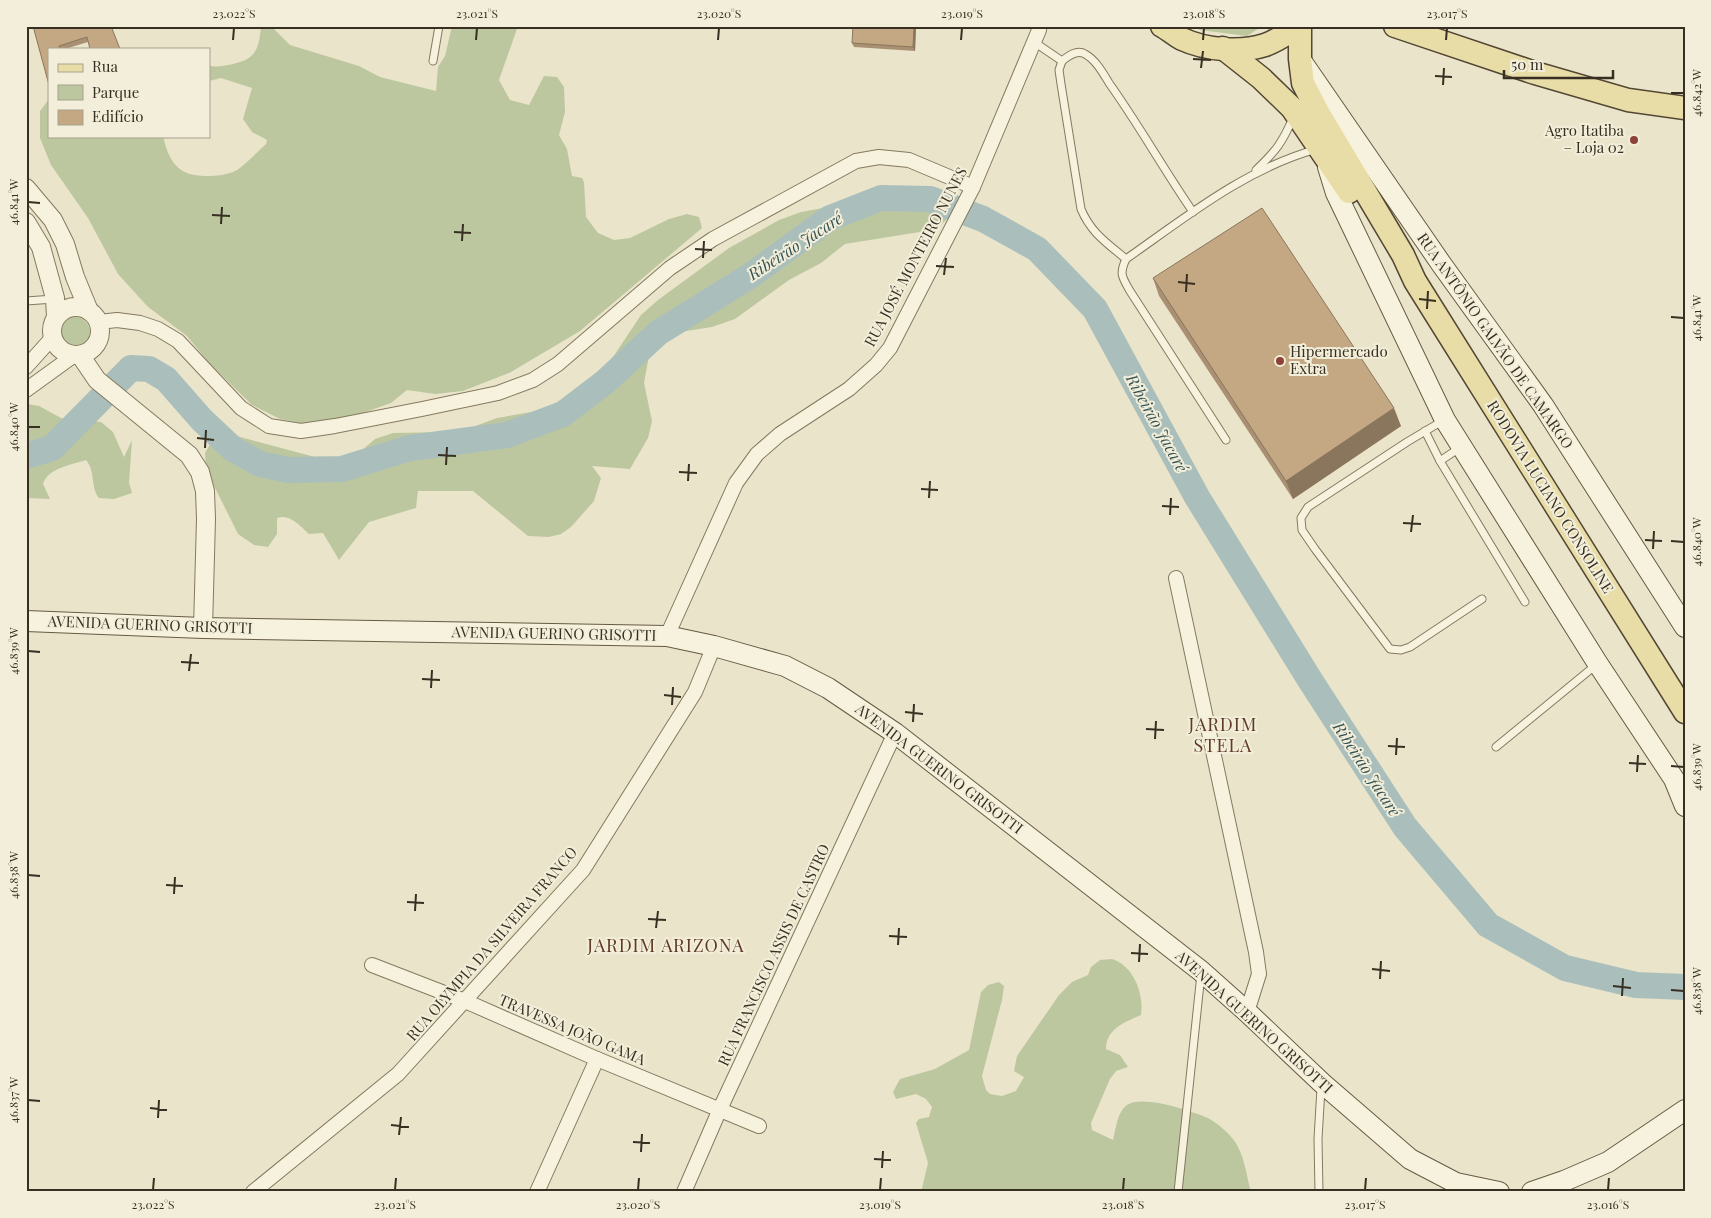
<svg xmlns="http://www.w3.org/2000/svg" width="1711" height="1218" viewBox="0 0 1711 1218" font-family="'Playfair Display',serif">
  <rect width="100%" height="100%" fill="#eae5ca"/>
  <g fill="#bdc79f">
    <path d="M261,26H271L290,45L359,66L380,77L436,91L438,67L445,56L452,26H518L499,80L510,100L529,105L544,76L557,77L564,87L565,112L559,135L567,149L572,176L582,178L584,182L586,217L598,233L614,240L630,238L669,219L687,214L699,217L702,228L580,331L511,372L463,391L435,394L407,390L391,403L354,416L326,422L300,423L280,419L252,405L209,363L187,336L148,307L118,274L88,218L51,165L40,138V111L49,99V136H163C169,162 178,176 206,176C216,176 228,175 237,170C247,163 257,152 266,144L267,140L252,132L243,119L252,88L221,78L209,81V66C217,67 224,66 233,64C256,59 259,49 261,26Z"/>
    <path d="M1191,26H1273L1269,30L1261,27L1247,36L1200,30Z"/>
    <path d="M890,196C910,200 936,200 948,218L941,225L926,231L845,244L821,263L789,280L735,319L712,327L680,332L662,341L649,356L644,383L652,421L648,438L630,469L592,466L601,478L594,501L571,527L561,534L549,537L528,536L473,491H418L416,508L369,522L339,560L323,533L309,534C300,526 290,513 277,518V534L268,547L254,545L238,534L206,470L205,453L213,439L222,435H233L315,457H341L360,452L375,439L393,433L447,432L470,428L497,418L543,410L575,393L591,380L611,360L641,315L658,300L729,248L779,220L801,212Z"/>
    <circle cx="75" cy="332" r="15"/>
    <path d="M28,404L39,406L63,419L101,422L113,432L124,457L132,440L129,483L132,493L114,499L99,498C90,487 96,472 86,460C71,465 48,468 43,484L50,499L26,498V405Z"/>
    <path d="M1112,959C1134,966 1144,994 1141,1015C1125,1022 1106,1029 1106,1049L1120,1055L1128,1067L1116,1071L1110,1079L1091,1123L1092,1130L1113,1140C1116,1129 1117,1112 1127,1105C1142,1094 1192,1111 1208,1118C1219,1124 1233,1136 1238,1147C1245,1160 1247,1178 1251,1192H921L928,1163L916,1123L919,1119L929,1117L932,1107L926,1099L916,1094L896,1099L893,1092L900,1079L935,1069L969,1050L981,992L988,985L999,982L1004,986L1002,1000L982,1076L986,1090L990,1094L1002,1096L1016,1091L1024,1077L1014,1071L1017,1056L1059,995L1072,982L1088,975L1091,967L1100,960Z"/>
  </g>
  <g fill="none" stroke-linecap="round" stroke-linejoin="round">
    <path stroke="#aabfbc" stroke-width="26" d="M26,456L52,448L131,368L149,369L166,379L202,420L233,449L260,464L288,470L342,469L410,448L507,435L563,414L605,382L658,333L750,276L830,218L881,198L930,199L983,219L1037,249L1095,309L1197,497L1310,680L1405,827L1488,925L1565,968L1636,985L1685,987"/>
    <g stroke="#857960" stroke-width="9">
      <g id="service">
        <path d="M1034,42L1062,61C1068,56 1077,49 1085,54C1096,60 1103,73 1109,83C1139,125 1164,170 1193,212"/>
        <path d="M433,61L439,26"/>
        <path d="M1062,61L1059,70L1061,84L1081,209C1091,233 1107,243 1126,259"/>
        <path d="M1256,170C1276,151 1282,143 1293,118"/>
        <path d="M26,301L54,299"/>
        <path d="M1444,420L1407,442L1308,507L1301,518L1302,530L1315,549L1390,649L1401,650L1410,647L1482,599"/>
        <path d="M1425,431L1440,461L1525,602"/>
        <path d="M1226,440L1130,291C1122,277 1119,274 1126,259C1186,217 1245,169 1317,149"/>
        <path d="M1440,461L1461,447"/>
        <path d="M1496,747L1596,665"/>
        <path d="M1178,1192L1201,974"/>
        <path d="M1319,1192L1318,1139L1321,1088"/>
      </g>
    </g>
    <g stroke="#857960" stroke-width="16">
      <g id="minor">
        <path d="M99,322L117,320L140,323L158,329L178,341L241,408L269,426L301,431L335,426L422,409L498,393L533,380L558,364L670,268L713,239L856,161L879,157L909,160L973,187"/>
        <path d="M26,367L52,338"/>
        <path d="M26,390L73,356"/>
        <path d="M1176,578L1256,952L1259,974L1247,1012"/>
        <path d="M667,636L736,483L757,454L780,434L849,389L876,365L890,348L973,187L1039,30V26"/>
        <path d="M372,965L465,1001L597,1059L759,1126"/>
        <path d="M253,1192L398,1074L583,870L695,692L714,646"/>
        <path d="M537,1192L597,1059"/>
        <path d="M684,1192L720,1109L895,733"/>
      </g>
    </g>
    <g stroke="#857960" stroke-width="20">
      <g id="tertiary">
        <path d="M26,188L53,220L65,244L75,277L89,311"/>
        <path d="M26,222L41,247L55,298L56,317"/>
        <circle cx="76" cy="331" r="24"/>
        <path d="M80,355L97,380L189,455L200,472L205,491L206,519L203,628"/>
      </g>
    </g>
    <g stroke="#675a43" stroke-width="22">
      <g id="secondary">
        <path d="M1300,59L1442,265L1543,405L1685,627"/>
        <path d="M1328,167L1336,193L1445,420L1598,664L1674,779L1685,806"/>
        <path d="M26,621L203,628L667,636L714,646L785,666L828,688L895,733L1201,971L1247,1012L1322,1083L1410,1159L1456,1183L1499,1192"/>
        <path d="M1532,1192L1564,1181L1608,1162L1685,1110"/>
      </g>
    </g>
    <g stroke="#534734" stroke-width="25">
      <g id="primary">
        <path d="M1162,26C1169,30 1175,35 1182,39C1206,50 1240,53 1265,45C1277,41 1288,33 1299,26"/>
        <path d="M1300,26V59L1303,83L1318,112L1403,255L1415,281L1685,712"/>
        <path d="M1395,26L1535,73L1628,100L1685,108"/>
        <path d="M1223,48L1261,78L1292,108L1349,192"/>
      </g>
    </g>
    <use href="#service" stroke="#f6f2dd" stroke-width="7"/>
    <use href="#minor" stroke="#f6f2dd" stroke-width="14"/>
    <use href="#tertiary" stroke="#f6f2dd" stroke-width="18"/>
    <use href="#secondary" stroke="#f6f2dd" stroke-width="20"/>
    <use href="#primary" stroke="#e8dda7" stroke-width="22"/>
  </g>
  <g fill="#a99072">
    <path d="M33,26H111L88,42L65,49H49Z"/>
    <path d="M916,26L915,51L854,47L852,43Z"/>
    <path d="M1153,278L1401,426L1293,499L1159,296Z"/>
  </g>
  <g fill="#89765c">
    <path d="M914,26H916L915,51L913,47Z"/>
    <path d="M1394,408L1401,426L1293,499L1286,481Z"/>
  </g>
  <g fill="#c4a884" stroke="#89765c">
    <path d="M33,26H111L120,49H90L87,37L59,46L60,49H49V85Z"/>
    <path d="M853,26H914L913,47L852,43Z"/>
    <path d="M1262,208L1394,408L1286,481L1153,278Z"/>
  </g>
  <path fill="none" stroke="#372f22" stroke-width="2" d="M233,40L234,28M476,40L477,28M718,40L719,28M961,40L962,28M1203,40L1204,28M1446,40L1447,28M1193,59L1211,60M1201,68L1203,51M1435,76L1452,77M1443,85L1444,68M1671,93H1684M28,202L40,203M212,215L230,216M221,224L222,207M454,232L471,233M462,241L463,224M695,249L712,250M703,258L704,241M936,266L954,267M944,275L946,258M1178,282L1195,284M1186,292L1187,274M1419,299L1436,301M1427,309L1428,291M1671,317L1684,318M28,427H40M197,438L214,440M205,448L206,430M438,455L456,456M446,465L447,447M679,472L697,473M688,481L689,464M921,489L938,490M929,498L930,481M1162,506L1179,507M1170,515L1171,498M1403,523L1421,524M1411,532L1413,515M1645,540L1662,541M1671,541L1684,542M1653,549L1654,531M28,651L40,652M181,662L199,663M189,671L191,654M422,679L440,680M431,688L432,670M664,695L681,697M672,705L673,687M905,712L923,714M913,722L914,704M1146,729L1164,730M1155,739L1156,721M1388,746L1405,747M1396,755L1397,738M1629,763L1646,764M1671,766L1684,767M1637,772L1638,755M28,875L40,876M166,885L183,886M174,894L175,877M407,902L424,903M415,911L416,894M648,919L666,920M656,928L658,911M889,936L907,937M898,945L899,928M1131,953L1148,954M1139,962L1140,944M1372,969L1390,971M1380,979L1381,961M1613,986L1631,988M1671,990L1684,991M1622,996L1623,978M28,1100L40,1101M150,1108L167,1110M158,1118L159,1100M391,1125L409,1127M399,1135L401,1117M633,1142L650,1143M641,1152L642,1134M874,1159L891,1160M882,1168L883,1151M153,1190L154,1178M395,1190L396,1178M638,1190L639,1178M880,1190L881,1178M1123,1190L1124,1178M1365,1190L1366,1178M1608,1190L1609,1178"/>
  <g fill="#8d4237" stroke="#f2eed9" stroke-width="2">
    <circle cx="1634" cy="140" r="5"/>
    <circle cx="1280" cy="361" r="5"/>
  </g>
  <g text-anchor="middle" stroke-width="4" stroke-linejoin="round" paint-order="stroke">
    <g font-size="15" fill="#372f22" stroke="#f2eed9" text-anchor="end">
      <text x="1624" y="136">Agro Itatiba<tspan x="1624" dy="17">– Loja 02</tspan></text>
      <text x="1290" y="357" text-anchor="start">Hipermercado<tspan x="1290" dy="17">Extra</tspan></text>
    </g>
    <g font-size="15" fill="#372f22" stroke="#f2eed9">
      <text transform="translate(916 257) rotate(-62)" y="5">RUA JOSÉ MONTEIRO NUNES</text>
      <text transform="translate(1495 341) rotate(55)" y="5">RUA ANTÔNIO GALVÃO DE CAMARGO</text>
      <text transform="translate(1550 497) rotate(58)" y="5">RODOVIA LUCIANO CONSOLINE</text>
      <text transform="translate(150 625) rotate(2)" y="5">AVENIDA GUERINO GRISOTTI</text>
      <text transform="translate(554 634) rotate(1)" y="5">AVENIDA GUERINO GRISOTTI</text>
      <text transform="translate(939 769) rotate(37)" y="5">AVENIDA GUERINO GRISOTTI</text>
      <text transform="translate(492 944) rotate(-49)" y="5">RUA OLYMPIA DA SILVEIRA FRANCO</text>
      <text transform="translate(774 955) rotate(-65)" y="5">RUA FRANCISCO ASSIS DE CASTRO</text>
      <text transform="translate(1254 1022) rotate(42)" y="5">AVENIDA GUERINO GRISOTTI</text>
      <text transform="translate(572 1030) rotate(23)" y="5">TRAVESSA JOÃO GAMA</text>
    </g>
    <g font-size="16" font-style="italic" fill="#335255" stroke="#f2eed9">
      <text transform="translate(795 246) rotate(-33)" y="6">Ribeirão Jacaré</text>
      <text transform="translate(1157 423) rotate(61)" y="6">Ribeirão Jacaré</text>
      <text transform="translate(1367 769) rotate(57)" y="6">Ribeirão Jacaré</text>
    </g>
    <g font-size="18" letter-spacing="1" fill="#5f3a26" stroke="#f2eed9">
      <text x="1223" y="731">JARDIM<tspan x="1223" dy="21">STELA</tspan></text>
      <text x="666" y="952">JARDIM ARIZONA</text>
    </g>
  </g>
  <rect width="1711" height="1218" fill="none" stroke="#f2eed9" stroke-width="55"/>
  <rect x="48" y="48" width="162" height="90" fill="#f2eed9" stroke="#a7a290"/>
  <rect x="58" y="64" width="25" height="8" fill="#e8dda7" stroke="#a7a290"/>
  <text x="92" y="72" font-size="15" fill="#372f22">Rua</text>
  <rect x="58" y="85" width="25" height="15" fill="#bdc79f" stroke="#a7a290"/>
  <text x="92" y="98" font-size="15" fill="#372f22">Parque</text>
  <rect x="58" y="110" width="25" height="15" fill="#c4a884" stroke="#a7a290"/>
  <text x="92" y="122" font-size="15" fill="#372f22">Edifício</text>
  <path d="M1504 70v8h109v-8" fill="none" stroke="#372f22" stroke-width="2.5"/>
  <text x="1511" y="70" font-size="15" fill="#372f22" stroke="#f2eed9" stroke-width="4" paint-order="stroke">50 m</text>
  <rect x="28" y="28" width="1656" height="1162" fill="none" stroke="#372f22" stroke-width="2"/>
  <g font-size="12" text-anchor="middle" fill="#372f22">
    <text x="234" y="18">23.022°S</text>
    <text x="477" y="18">23.021°S</text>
    <text x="719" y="18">23.020°S</text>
    <text x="962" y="18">23.019°S</text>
    <text x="1204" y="18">23.018°S</text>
    <text x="1447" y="18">23.017°S</text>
    <text transform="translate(1697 93) rotate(-90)" y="4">46.842°W</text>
    <text transform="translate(14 202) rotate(-90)" y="4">46.841°W</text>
    <text transform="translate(1697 318) rotate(-90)" y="4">46.841°W</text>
    <text transform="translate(14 427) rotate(-90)" y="4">46.840°W</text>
    <text transform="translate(1697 542) rotate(-90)" y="4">46.840°W</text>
    <text transform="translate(14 651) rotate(-90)" y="4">46.839°W</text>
    <text transform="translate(1697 767) rotate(-90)" y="4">46.839°W</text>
    <text transform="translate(14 875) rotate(-90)" y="4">46.838°W</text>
    <text transform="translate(1697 991) rotate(-90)" y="4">46.838°W</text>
    <text transform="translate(14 1100) rotate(-90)" y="4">46.837°W</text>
    <text x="153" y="1209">23.022°S</text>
    <text x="395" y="1209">23.021°S</text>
    <text x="638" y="1209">23.020°S</text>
    <text x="880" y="1209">23.019°S</text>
    <text x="1123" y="1209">23.018°S</text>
    <text x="1365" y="1209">23.017°S</text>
    <text x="1608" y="1209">23.016°S</text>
  </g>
</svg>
